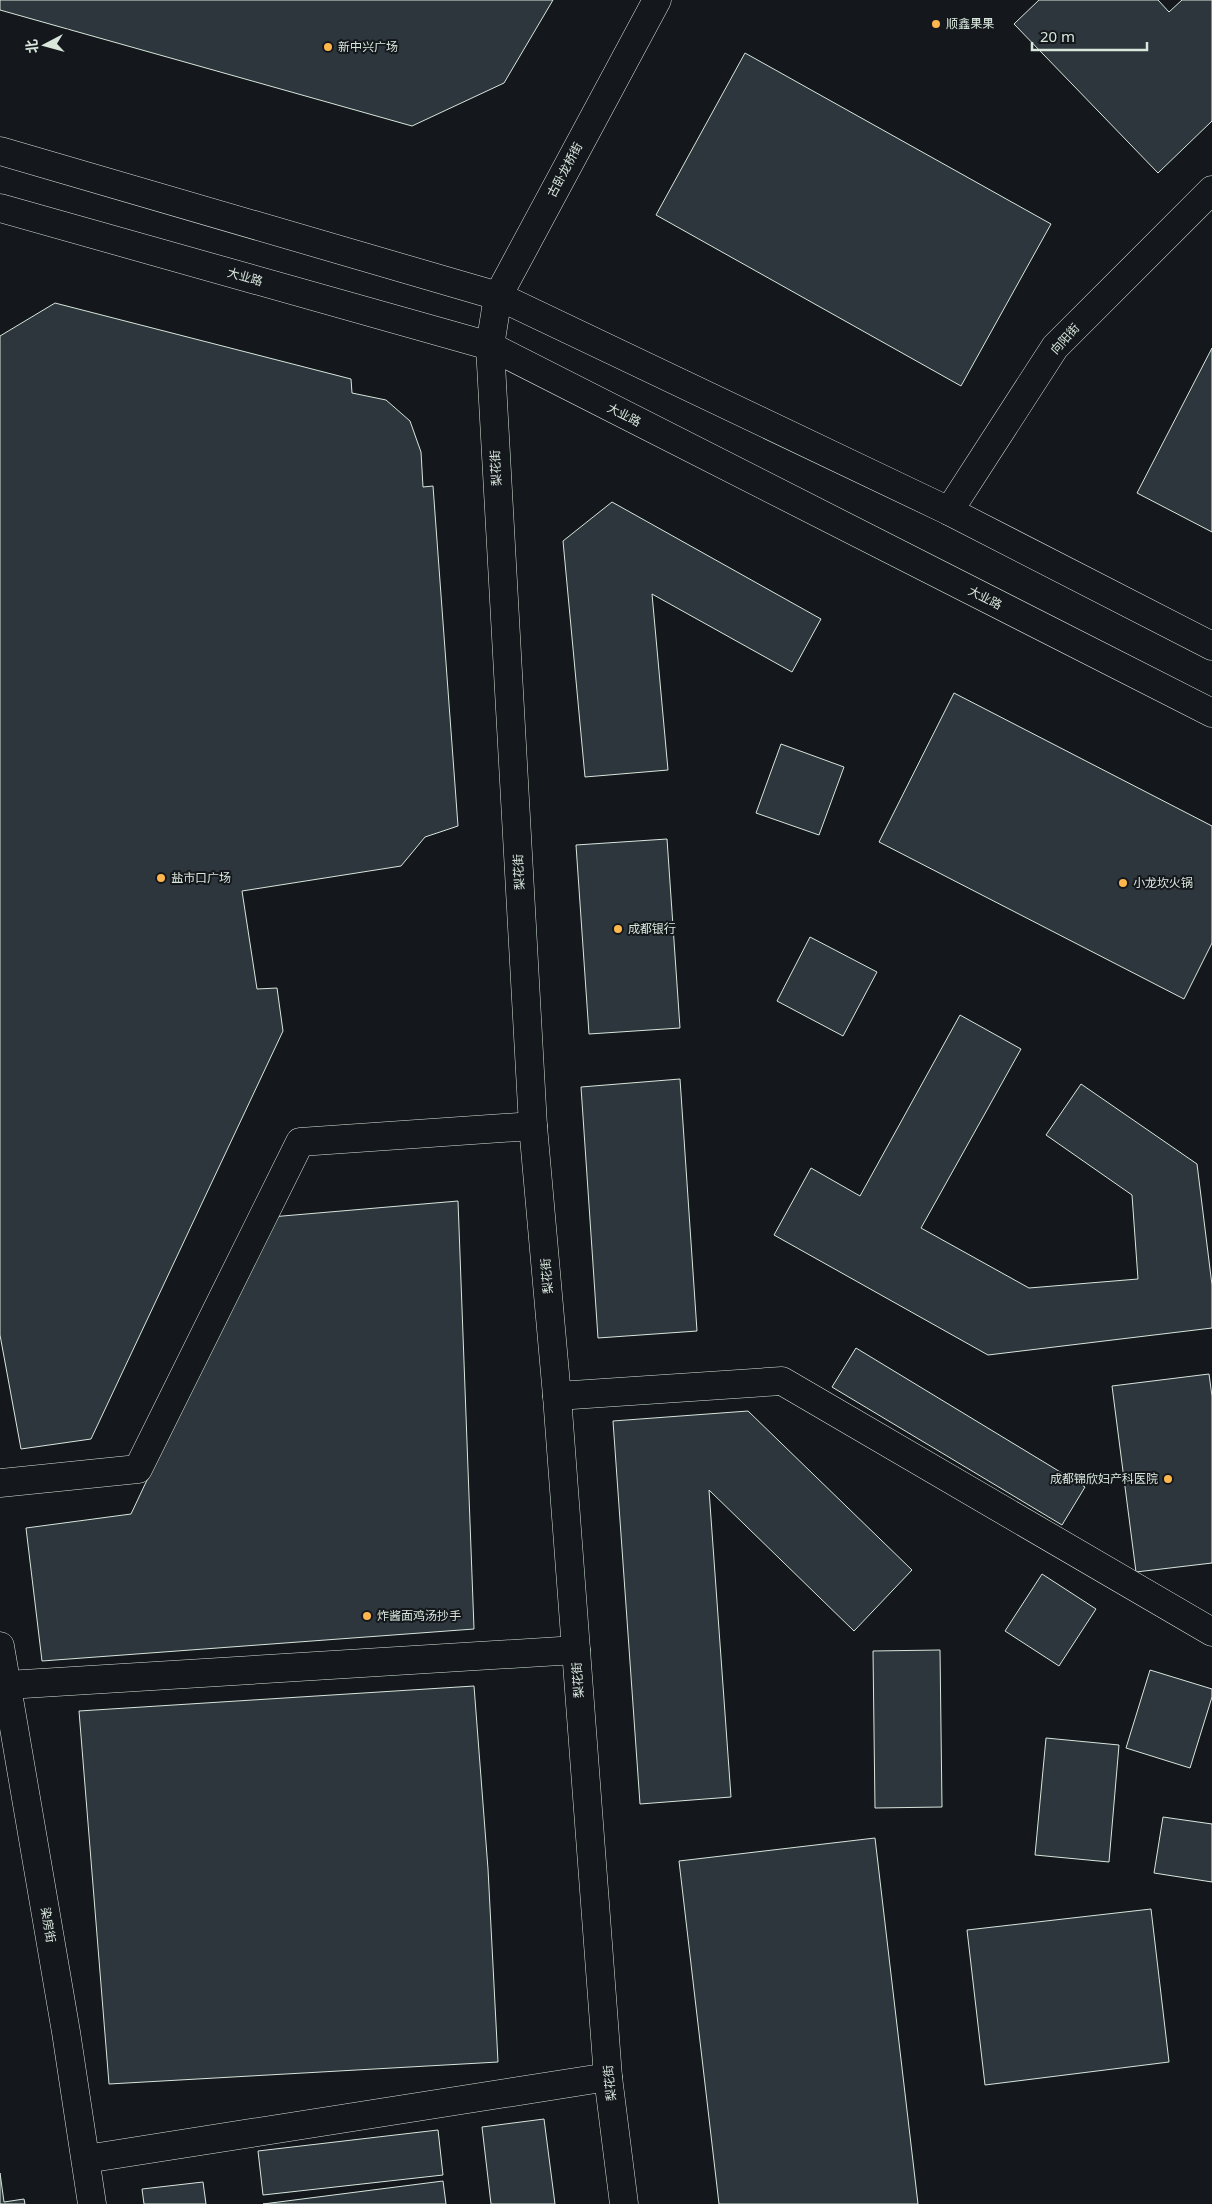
<svg xmlns="http://www.w3.org/2000/svg" width="1212" height="2204" viewBox="0 0 1212 2204" font-family="'Noto Sans','Noto Sans SC',sans-serif">
  <rect width="100%" height="100%" fill="#14181c"/>
  <g fill="#2c363c" stroke="#d8e6dc">
    <path d="M0,0H553L504,83L412,126L0,10Z"/>
    <path d="M1039,0H1158L1169,12L1182,0H1212V121L1158,173L1014,24Z"/>
    <path d="M745,53L1051,224L961,386L656,215Z"/>
    <path d="M55,303L351,379L352,393L386,400L410,421L421,452L423,487L433,486L458,826L425,837L401,866L242,891L257,989L277,988L283,1031L91,1439L21,1449L0,1335V336Z"/>
    <path d="M1212,348V532L1137,493Z"/>
    <path d="M612,502L821,619L792,672L652,594L668,770L585,777L563,541Z"/>
    <path d="M954,693L1212,826V943L1184,999L879,842Z"/>
    <path d="M781,744L844,767L819,835L756,813Z"/>
    <path d="M667,839L680,1028L589,1034L576,845Z"/>
    <path d="M810,937L877,972L843,1036L777,1001Z"/>
    <path d="M960,1015L1021,1049L921,1228L1029,1288L1138,1279L1132,1195L1046,1135L1081,1084L1197,1164L1212,1285V1328L988,1355L774,1235L811,1168L860,1196Z"/>
    <path d="M680,1079L697,1331L598,1338L581,1087Z"/>
    <path d="M458,1201L474,1629L42,1661L26,1528L131,1514L271,1217Z"/>
    <path d="M856,1348L1085,1487L1062,1525L832,1387Z"/>
    <path d="M1209,1374L1212,1396V1563L1136,1572L1112,1386Z"/>
    <path d="M748,1411L912,1570L854,1631L709,1490L731,1797L640,1804L613,1421Z"/>
    <path d="M1042,1574L1096,1609L1059,1666L1005,1631Z"/>
    <path d="M940,1650L942,1807L875,1808L873,1651Z"/>
    <path d="M1150,1670L1212,1689V1697L1190,1768L1126,1748Z"/>
    <path d="M474,1686L488,1869L498,2062L109,2084L79,1711Z"/>
    <path d="M1046,1738L1119,1745L1109,1862L1035,1855Z"/>
    <path d="M1163,1817L1212,1824V1882L1154,1873Z"/>
    <path d="M875,1838L918,2204H719L679,1861Z"/>
    <path d="M1151,1909L1169,2062L985,2085L967,1930Z"/>
    <path d="M544,2119L555,2204H491L482,2127Z"/>
    <path d="M438,2130L443,2175L263,2195L258,2151Z"/>
    <path d="M0,2173L4,2202L24,2199L25,2204H0Z"/>
    <path d="M443,2181L446,2204H263Z"/>
    <path d="M203,2182L206,2204H144L142,2189Z"/>
  </g>
  <g fill="none" stroke-linecap="round" stroke-linejoin="round">
    <g stroke="#d8e6dc" stroke-width="29">
      <g id="minor">
        <path d="M949,511L1055,347L1212,190"/>
        <path d="M557,1396L782,1381L1212,1632"/>
        <path d="M0,1483L138,1469L300,1142L533,1126"/>
        <path d="M0,1646L66,2032L92,2204"/>
        <path d="M7,1685L576,1650"/>
        <path d="M86,2159L608,2077"/>
        <path d="M624,2204L608,2077L557,1396L533,1126L490,346L498,296L657,0"/>
      </g>
    </g>
    <g stroke="#d8e6dc" stroke-width="29">
      <g id="secondary">
        <path d="M0,151L498,296L949,511L1212,646"/>
        <path d="M0,208L490,346L1212,713"/>
      </g>
    </g>
    <use href="#minor" stroke="#14181c" stroke-width="28"/>
    <use href="#secondary" stroke="#14181c" stroke-width="28"/>
  </g>
  <g fill="#ffb74d" stroke="#14181c" stroke-width="2">
    <circle cx="936" cy="24" r="5"/>
    <circle cx="328" cy="47" r="5"/>
    <circle cx="161" cy="878" r="5"/>
    <circle cx="1123" cy="883" r="5"/>
    <circle cx="618" cy="929" r="5"/>
    <circle cx="1168" cy="1479" r="5"/>
    <circle cx="367" cy="1616" r="5"/>
  </g>
  <g text-anchor="middle" stroke-width="4" stroke-linejoin="round" paint-order="stroke">
    <g font-size="12" fill="#d8e6dc" stroke="#14181c" text-anchor="start">
      <text x="946" y="28">顺鑫果果</text>
      <text x="338" y="51">新中兴广场</text>
      <text x="171" y="882">盐市口广场</text>
      <text x="1133" y="887">小龙坎火锅</text>
      <text x="628" y="933">成都银行</text>
      <text x="1158" y="1483" text-anchor="end">成都锦欣妇产科医院</text>
      <text x="377" y="1620">炸酱面鸡汤抄手</text>
    </g>
    <g font-size="12" fill="#d8e6dc" stroke="#14181c">
      <text transform="translate(565 170) rotate(-62)" y="4">古卧龙桥街</text>
      <text transform="translate(245 277) rotate(16)" y="4">大业路</text>
      <text transform="translate(1065 339) rotate(-48)" y="4">向阳街</text>
      <text transform="translate(624 415) rotate(27)" y="4">大业路</text>
      <text transform="translate(496 468) rotate(-93)" y="4">梨花街</text>
      <text transform="translate(985 598) rotate(27)" y="4">大业路</text>
      <text transform="translate(519 872) rotate(-93)" y="4">梨花街</text>
      <text transform="translate(547 1276) rotate(-95)" y="4">梨花街</text>
      <text transform="translate(578 1680) rotate(-94)" y="4">梨花街</text>
      <text transform="translate(48 1925) rotate(80)" y="4">染房街</text>
      <text transform="translate(610 2083) rotate(-96)" y="4">梨花街</text>
    </g>
  </g>
  <g transform="translate(45 45) rotate(264)" stroke="#14181c" stroke-width="4" paint-order="stroke">
  <path d="M0-4L9 19L0 12L-9 19Z" fill="#d8e6dc"/>
  <text y="-8" font-size="14" font-weight="bold" text-anchor="middle" fill="#d8e6dc">北</text>
  </g>
  <path d="M1032 42v8h115v-8" fill="none" stroke="#d8e6dc" stroke-width="2.5"/>
  <text x="1040" y="42" font-size="15" fill="#d8e6dc" stroke="#14181c" stroke-width="4" paint-order="stroke">20 m</text>
</svg>
